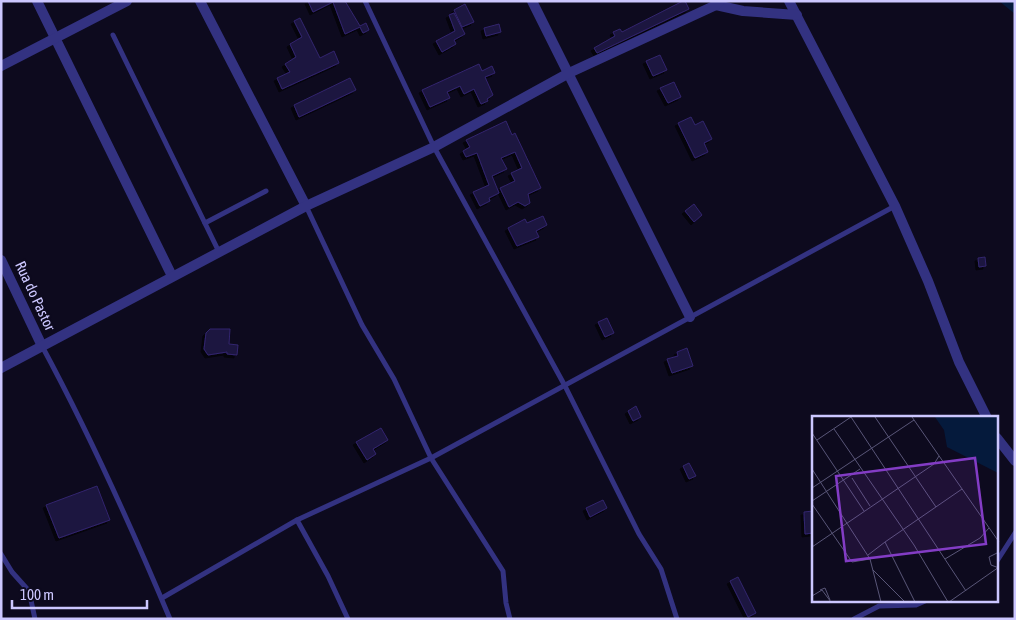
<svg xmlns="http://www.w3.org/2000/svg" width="1016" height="620" viewBox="0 0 1016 620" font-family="'Asap Condensed',sans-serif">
  <defs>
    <filter id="shadow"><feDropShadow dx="-3" dy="3" stdDeviation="0" flood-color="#0009"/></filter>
  </defs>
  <rect width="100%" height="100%" fill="#0d0a1e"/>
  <path fill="#051a3c" d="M999,1H1015V14Z"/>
  <g fill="#1d1540" stroke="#32256e" filter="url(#shadow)">
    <path d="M308,1H345L360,26L366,23L369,30L363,33L360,27L345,34L333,2L313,12Z"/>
    <path d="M683,1H685L689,9L597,53L594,48L615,36L613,32L620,29L622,32Z"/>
    <path d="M465,4L474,22L462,27L454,10Z"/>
    <path d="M454,13L465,34L454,40L456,44L442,52L436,41L455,31L449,15Z"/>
    <path d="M300,18L320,58L334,51L339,63L282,89L277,78L290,72L285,64L296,57L290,44L302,37L294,21Z"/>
    <path d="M499,24L501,32L486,36L484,28Z"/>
    <path d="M660,55L667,70L653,76L646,61Z"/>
    <path d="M479,64L482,71L492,66L495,73L485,77L493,95L487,99L488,101L481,104L474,89L464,94L460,86L447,92L450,98L430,107L422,90Z"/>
    <path d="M350,78L356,90L299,117L294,105Z"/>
    <path d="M674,82L681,97L668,103L660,88Z"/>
    <path d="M691,117L695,125L703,121L712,139L704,143L708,152L695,158L678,123Z"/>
    <path d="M506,121L512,135L515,133L541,188L528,194L530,203L525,206L518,202L509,207L500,188L515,181L511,173L522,168L515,152L501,158L507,169L492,176L499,193L489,198L490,201L480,206L473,192L489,185L477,153L466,157L463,151L470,147L466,140Z"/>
    <path d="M694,204L702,215L694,222L685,211Z"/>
    <path d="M543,216L547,225L536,231L539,237L517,246L508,228L525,219L527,223Z"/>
    <path d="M985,257L986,266L979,267L978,258Z"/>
    <path d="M607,318L614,333L605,337L598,322Z"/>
    <path d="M210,329H230L229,344L238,345L237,355L227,354V352L208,355L204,349L206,333Z"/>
    <path d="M687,348L693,366L672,373L667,359L678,356L677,352Z"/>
    <path d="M636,406L641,417L633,421L628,411Z"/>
    <path d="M381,428L388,440L373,449L376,454L367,460L356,442Z"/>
    <path d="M689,463L696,476L689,479L683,466Z"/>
    <path d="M97,486L110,520L59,538L46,505Z"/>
    <path d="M603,500L607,508L590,517L586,508Z"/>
    <path d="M813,511V533L805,534L804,512Z"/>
    <path d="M738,577L756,613L748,617L730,581Z"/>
  </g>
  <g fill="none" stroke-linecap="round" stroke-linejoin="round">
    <g stroke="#333281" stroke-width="5">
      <path d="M365,1L434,147L565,386L639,534L661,569L677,619"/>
      <path d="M113,35L219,252"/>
      <path d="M306,206L362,325L394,379L431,458L503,571L506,603L510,619"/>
      <path d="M205,223L266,191"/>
      <path d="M42,346C90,435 131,526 170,619"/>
      <path d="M1,554L12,572L29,591L35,619"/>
      <path d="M997,561L1015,533"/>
      <path d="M162,598L297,520"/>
      <path d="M348,619L328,576L297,520L431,458L895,206"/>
      <path d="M854,619L879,606L916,605L925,601"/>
    </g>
    <g stroke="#333281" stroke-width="10">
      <path d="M37,1L172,276"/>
      <path d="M200,1L306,206"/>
      <path d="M532,1L690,317"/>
      <path d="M789,1L895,206L928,281L959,362L987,418"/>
      <path d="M716,5L743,11L797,15"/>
      <path d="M1,66L127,1"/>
      <path d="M1,260L42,346"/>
      <path d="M1,368L306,206L434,147L569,73L716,5L720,1"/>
      <path d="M997,438L1015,461"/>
    </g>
  </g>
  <g text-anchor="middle" stroke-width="4.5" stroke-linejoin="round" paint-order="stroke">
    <g font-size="15" fill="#ccc7ff" stroke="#0d0a1e">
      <text transform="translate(35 296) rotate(65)" y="5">Rua do Pastor</text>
    </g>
  </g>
  <g transform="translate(812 416)">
    <rect width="186" height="186" fill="#0d0a1e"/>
    <path d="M123,1H186V57L135,31L132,14Z" fill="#051a3c"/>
    <path fill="none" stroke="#595678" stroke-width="1" d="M39,1L154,175M63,1L124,91M100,1L187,126M22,13L102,129L136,186M0,17L52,95M5,24L39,1M0,53L58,143L69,186M40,62L58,90M0,72L102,4M0,85L48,53M0,88L40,146L58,143M0,131L122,48L127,40M187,136L177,141L179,149L187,152M56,139L73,126M133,143L168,122L177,112M61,154L93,186M8,174L13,172L18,184M0,180L10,174L19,186M103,186L73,126L150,73M137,186L187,151"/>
    <path fill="#833cc5" fill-opacity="0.15" stroke="#833cc5" stroke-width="2.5" d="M163,42L174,128L34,145L24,60Z"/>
    <rect width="186" height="186" fill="none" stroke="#ccc7ff" stroke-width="2.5"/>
  </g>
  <rect width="1016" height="620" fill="none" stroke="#ccc7ff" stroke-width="5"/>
  <path d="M12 600v8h135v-8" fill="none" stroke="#ccc7ff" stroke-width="2.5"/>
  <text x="20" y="600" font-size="15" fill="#ccc7ff" stroke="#0d0a1e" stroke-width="4" paint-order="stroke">100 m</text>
</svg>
